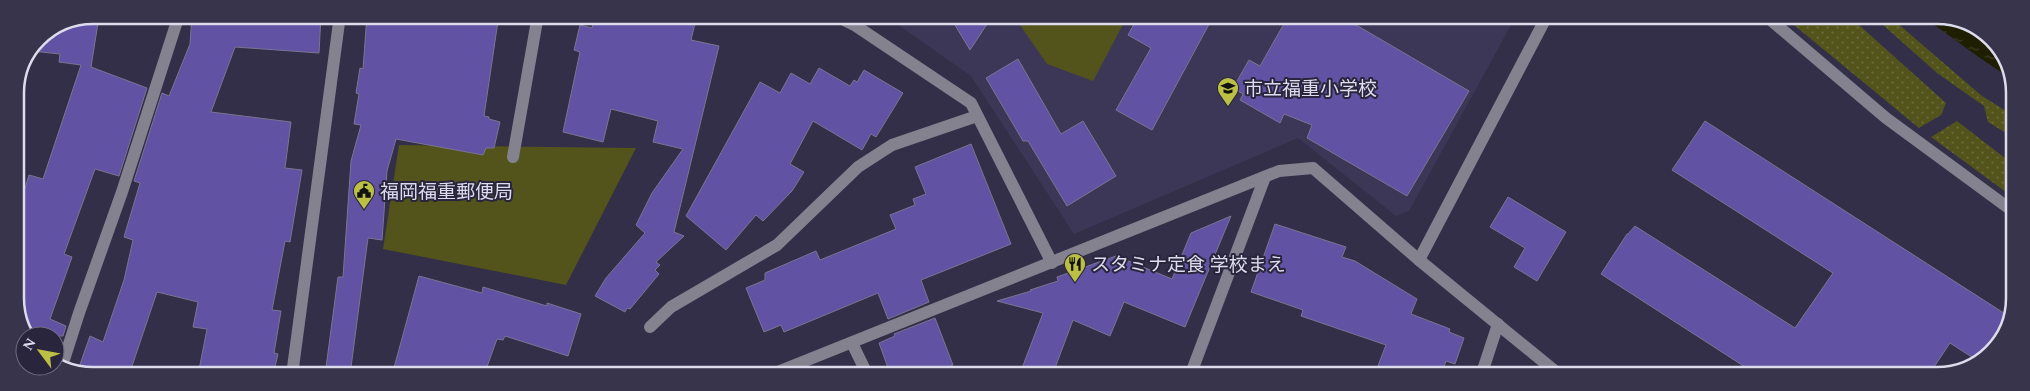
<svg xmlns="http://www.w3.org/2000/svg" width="2030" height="391" viewBox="0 0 2030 391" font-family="Spectral,'Noto Sans JP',serif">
  <defs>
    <pattern id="grass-dots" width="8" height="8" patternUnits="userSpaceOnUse" patternTransform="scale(1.25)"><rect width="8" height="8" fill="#52541b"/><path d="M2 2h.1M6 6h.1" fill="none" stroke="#6a6c3c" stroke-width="1.8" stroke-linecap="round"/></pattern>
    <pattern id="water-ripples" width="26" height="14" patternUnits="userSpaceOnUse" patternTransform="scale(1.25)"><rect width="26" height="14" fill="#1e1e00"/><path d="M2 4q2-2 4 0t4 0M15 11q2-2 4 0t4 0" fill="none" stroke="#3e3e25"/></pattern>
  </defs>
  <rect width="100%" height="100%" fill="#332f48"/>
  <path fill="#3c3756" d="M884,15L1516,16L1409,211L1396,216L1298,138L1074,234L971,76Z"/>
  <g fill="url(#grass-dots)">
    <path d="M1783,16H1849L1946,103L1941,115L1919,128Z"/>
    <path d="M1873,16H1889L1982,96L2014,116V138L1988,122L1984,106L1937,73Z"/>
    <path d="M1957,121L2014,165V198L1931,137Z"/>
  </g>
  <g fill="#52541b">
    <path d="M1013,15H1128L1093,81L1047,64Z"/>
    <path d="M399,145L636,148L566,285L383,249Z"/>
  </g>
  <path fill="url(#water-ripples)" d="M1922,16H1948L1989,34L2013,80L1980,58Z"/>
  <g fill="#6252a3" stroke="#797592">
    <path d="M192,15H321L319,53L235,47L211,112L291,122L285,168L302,170L290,242L285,241L272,310L281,311L274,353L278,354L273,375H198L207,329L193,327L198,302L157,292L129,375H82L77,373L90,336L103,342L124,280L133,240L124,237L140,183L134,181L162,93L169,96L190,44Z"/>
    <path d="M367,15H457L498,21L484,116L489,117V119L500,122L494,148H486L483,155L396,139L387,171L382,240L368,238L350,375H325L338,277H343L351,161L361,125L354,124L359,94L356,93L360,68L363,69Z"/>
    <path d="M595,15H697L691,40L719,46L674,232L684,236L656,262L660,265L655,270L659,274L630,309L627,308L625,312L595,296L606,278L645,233L636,225L652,193L683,149L653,142L658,121L611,109L603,142L563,132L580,52L574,50L580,25L592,28Z"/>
    <path d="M949,15H993L970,50Z"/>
    <path d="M1139,15H1214L1152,130L1116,110L1151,48L1128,35Z"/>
    <path d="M1289,15H1339L1469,91L1407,196L1307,138L1312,125L1284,114L1280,123L1240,100L1243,94L1233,88L1249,60L1260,66Z"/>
    <path d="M80,20L98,23L91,67L147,88L119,176L95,169L64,254L72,257L50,319L66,326L63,336H28L18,318L16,197L22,198L29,175L43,179L81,65L59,62L60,54L32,51L38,37Z"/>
    <path d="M1018,59L1061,134L1083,121L1116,176L1067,206L1028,141H1023L986,78Z"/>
    <path d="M819,68L850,86L854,80L857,82L864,70L903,93L876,137L871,134L862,150L813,121L790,164L804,172L792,191L763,221L756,215L726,250L686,216L760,82L780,93L791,73L810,84Z"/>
    <path d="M1705,121L2010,317L1989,357L1978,361L1950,343L1928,376H1759L1601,274L1627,234H1628L1635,226L1795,328L1833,273L1672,170Z"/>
    <path d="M971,144L1011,244L921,280L929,302L888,319L878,293L784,332L781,325L764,332L746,288L765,280V273L816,251L820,260L896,229L890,215L915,205L913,199L926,194L915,167Z"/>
    <path d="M1508,197L1566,232L1537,281L1514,267L1525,248L1490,227Z"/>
    <path d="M1231,216L1185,327L1124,302L1110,336L1073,320L1052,376H1019L1043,313L997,301L1031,291L1030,290L1058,281L1057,277L1116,256L1172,279L1191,233Z"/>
    <path d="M1275,224L1346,247L1342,257L1355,261L1417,299L1411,314L1450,329L1449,332L1464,338L1455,364L1446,361L1441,376H1374L1386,345L1301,316L1303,310L1251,292Z"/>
    <path d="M419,276L482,293L483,287L547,306V303L581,314L568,356L505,336L503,340L497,339L484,375H392Z"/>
    <path d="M935,318L953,365L925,376H891L879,343L895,336L894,334Z"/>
  </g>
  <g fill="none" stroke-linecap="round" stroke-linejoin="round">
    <g stroke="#84828f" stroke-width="12">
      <path d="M834,15L856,26L971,103L1052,263"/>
      <path d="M1766,16L1886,118L2014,212"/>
      <path d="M513,157L538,15"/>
      <path d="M1419,260L1547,16"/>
      <path d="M650,327L671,307L777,245L858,167L892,145L977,116"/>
      <path d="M852,343L868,376"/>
      <path d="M62,366L79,313L122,192L179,15"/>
      <path d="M292,375L340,15"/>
      <path d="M770,375L1279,171L1313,168L1419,260L1561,376"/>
      <path d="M1190,376L1265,177"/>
      <path d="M1481,376L1498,324"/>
    </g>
  </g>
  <defs>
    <g id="school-pin" transform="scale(1.125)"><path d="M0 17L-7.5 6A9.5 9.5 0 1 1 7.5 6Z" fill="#bbc044" stroke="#29253d"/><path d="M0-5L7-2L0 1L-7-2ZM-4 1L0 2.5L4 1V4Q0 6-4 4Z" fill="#111"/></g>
    <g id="civic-pin" transform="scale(1.125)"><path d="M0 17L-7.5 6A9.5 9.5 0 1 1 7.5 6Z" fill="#bbc044" stroke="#29253d"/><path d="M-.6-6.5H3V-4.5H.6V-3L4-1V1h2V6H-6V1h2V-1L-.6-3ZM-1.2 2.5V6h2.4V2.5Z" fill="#111"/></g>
    <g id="restaurant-pin" transform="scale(1.125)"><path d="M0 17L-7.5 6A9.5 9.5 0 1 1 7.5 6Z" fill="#bbc044" stroke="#29253d"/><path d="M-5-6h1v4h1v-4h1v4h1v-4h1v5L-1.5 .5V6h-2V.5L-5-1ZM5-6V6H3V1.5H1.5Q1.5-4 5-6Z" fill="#111"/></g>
  </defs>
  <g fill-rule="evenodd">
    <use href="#school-pin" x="1228" y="88"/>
    <use href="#civic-pin" x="364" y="191"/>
    <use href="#restaurant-pin" x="1075" y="264"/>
  </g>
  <g text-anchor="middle" stroke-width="4" stroke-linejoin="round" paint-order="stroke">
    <g font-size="19" fill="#dddcec" stroke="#29253d" text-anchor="start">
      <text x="1244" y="95">市立福重小学校</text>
      <text x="380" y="198">福岡福重郵便局</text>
      <text x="1091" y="271">スタミナ定食 学校まえ</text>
    </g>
  </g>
  <path d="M0 0H2030V391H0ZM93 24H1937A69 69 0 0 1 2006 93V298A69 69 0 0 1 1937 367H93A69 69 0 0 1 24 298V93A69 69 0 0 1 93 24Z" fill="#37344b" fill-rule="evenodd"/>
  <path fill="none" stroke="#dddcec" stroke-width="2.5" d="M93 24H1937A69 69 0 0 1 2006 93V298A69 69 0 0 1 1937 367H93A69 69 0 0 1 24 298V93A69 69 0 0 1 93 24Z"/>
  <g transform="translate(40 351) rotate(302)"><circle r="24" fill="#29253d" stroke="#716e83"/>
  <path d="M0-4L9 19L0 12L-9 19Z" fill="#bbc044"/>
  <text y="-8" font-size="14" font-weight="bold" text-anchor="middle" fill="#dddcec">N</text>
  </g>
</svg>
